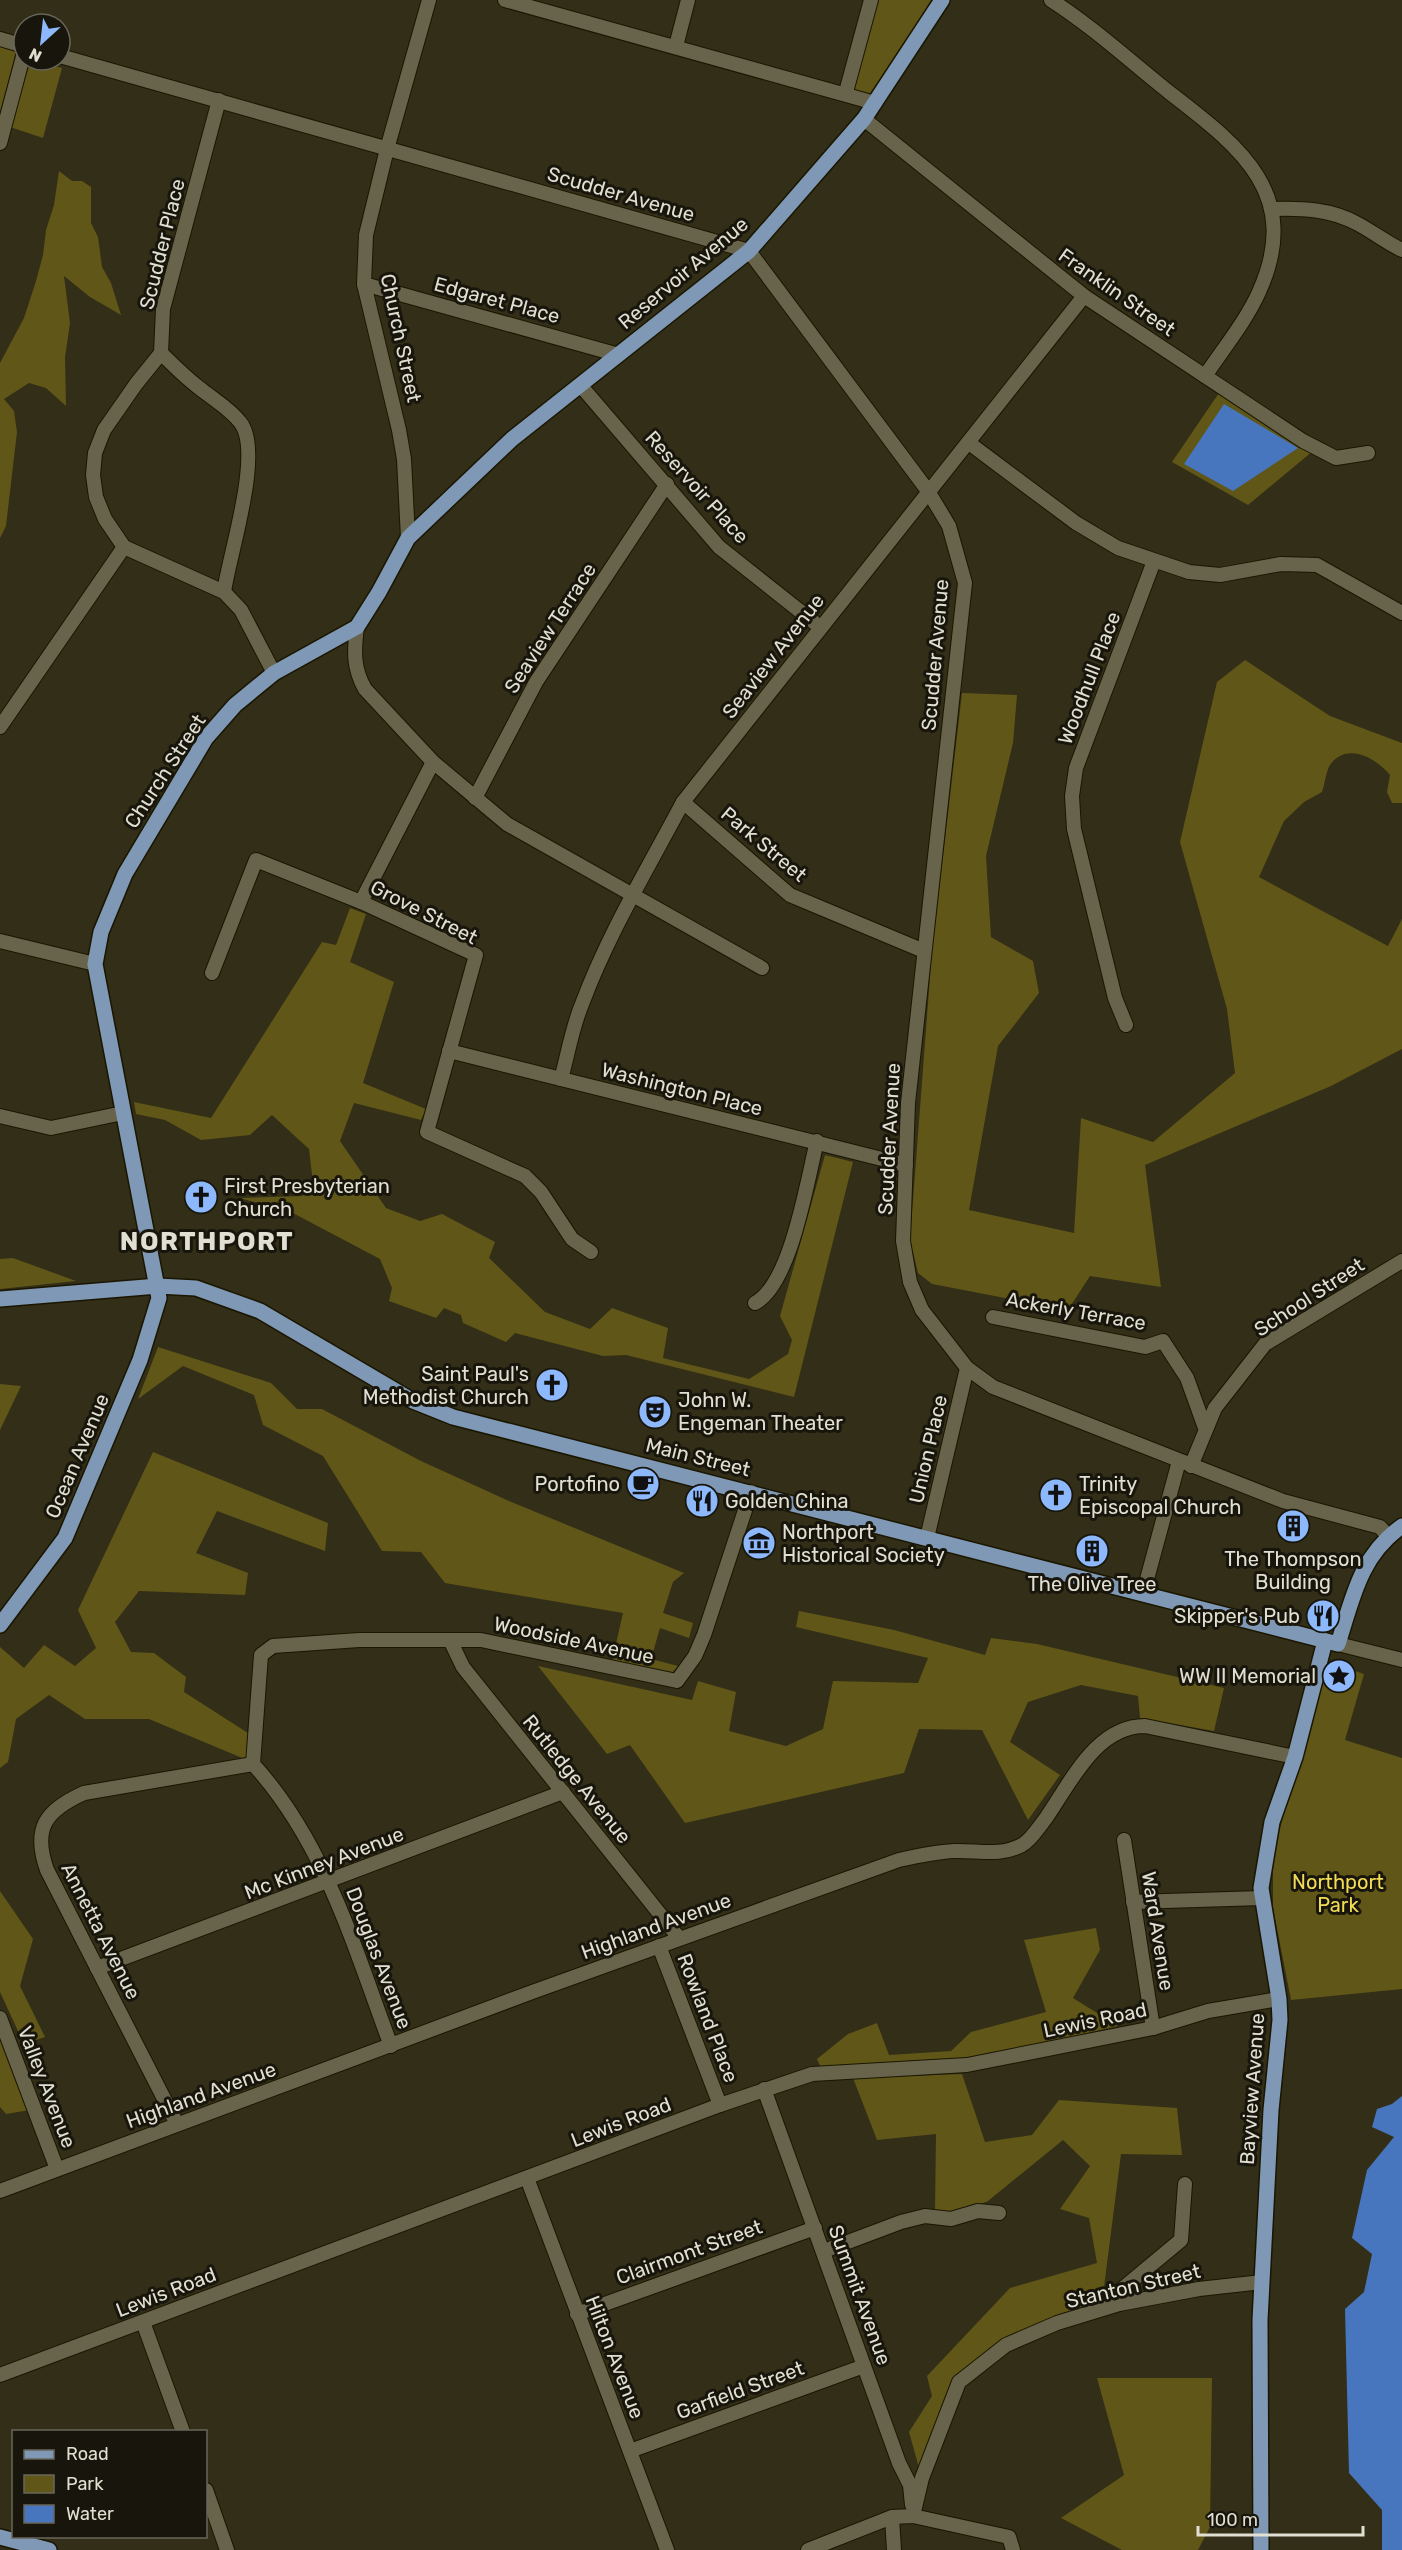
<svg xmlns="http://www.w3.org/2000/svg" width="1402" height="2550" viewBox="0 0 1402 2550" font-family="Rubik,sans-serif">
  <rect width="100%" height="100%" fill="#322e17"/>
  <g fill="#605618">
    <path d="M875,0H931L873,98L851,91Z"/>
    <path d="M0,39L18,44L0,112Z"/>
    <path d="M31,60L62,68L43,138L10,127Z"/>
    <path d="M59,171L72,181H82L91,187V223L98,237L102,267L111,283L121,315L90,297L64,276L70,323L65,357L66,406L46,388L29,383L4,399L14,411L17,432L6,526L0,538V363L24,318L36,281L43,255L46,230L54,205Z"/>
    <path d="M1221,390L1313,451L1248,505L1172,462Z"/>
    <path d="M1245,660L1330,716L1402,743V803H1392L1387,792L1390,775C1377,759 1347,741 1330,765C1326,771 1325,784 1322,792L1304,802L1284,821L1259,877L1388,946L1402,919V1049L1331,1086L1145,1165L1161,1287L1090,1276L1068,1310L932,1284L918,1273L910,1239L932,951L962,693L1017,695L1013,743L986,856L991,937L1033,961L1039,993L998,1046L969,1210L1074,1233L1081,1118L1153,1142L1235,1073L1227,1009L1180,842L1217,682Z"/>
    <path d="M350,908L366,914L350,962L394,982L363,1083L426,1109L421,1120L354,1103L340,1141L386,1208L420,1221L442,1214L495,1242L489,1258L545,1312L590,1329L612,1308L668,1328L663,1358L749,1379L788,1354L792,1340L780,1316L825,1155L853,1162L794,1397L626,1355L603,1356L515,1333L506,1342L463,1323L461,1315L444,1308L436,1318L389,1301L392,1288L380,1259L289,1211L239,1198L302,1196L313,1183L309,1149L272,1115L250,1135L201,1140L165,1120L136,1114L134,1102L211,1118L322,942L336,945Z"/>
    <path d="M13,1258L76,1281L0,1289V1259Z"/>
    <path d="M158,1347L271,1383L297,1409H322L421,1461L509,1501L684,1573L673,1582L663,1613L693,1623L689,1638L660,1628L651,1659L678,1666L671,1674L612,1661L623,1613L445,1583L421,1552L382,1551L323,1456L263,1425L254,1395L183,1366L138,1399Z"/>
    <path d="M0,1384L21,1386L0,1430Z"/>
    <path d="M153,1452L328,1523L325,1551L217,1511L196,1553L248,1573L245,1595L139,1591L115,1622L131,1652L154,1653L186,1677L184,1692L251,1735L247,1760L149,1719H85L49,1695L16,1719L8,1762L0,1768V1647L24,1668L44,1645L75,1666L96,1648L78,1610Z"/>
    <path d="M799,1611L894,1630L985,1655L991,1638L1037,1644L1224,1688L1214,1731L1140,1718L1138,1696L1081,1685L1028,1702L1010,1742L1060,1775L1028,1820L982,1730L919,1729L904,1773L685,1823L630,1745L607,1754L538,1666L692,1700L698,1681L736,1692L729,1731L786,1746L823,1729L833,1681L918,1683L928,1658L796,1627Z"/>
    <path d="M1327,1662L1364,1674L1345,1740L1402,1758V1989L1291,2000L1273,1908V1853Z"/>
    <path d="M0,1891L33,1939L20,1986L45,2037L24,2044L0,1992Z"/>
    <path d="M1096,1928L1100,1950L1073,1998L1118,2026L965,2061L821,2068L817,2059L848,2034L877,2023L889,2055L951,2051L971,2032L1046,2012L1024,1940Z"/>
    <path d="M0,2029L30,2110L6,2114L0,2107Z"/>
    <path d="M962,2074L985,2142L1032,2135L1059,2100L1177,2108L1182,2155L1121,2154L1102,2303L1010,2335L959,2374L919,2468L909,2432L932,2396L927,2376L1010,2288L1097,2263L1089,2218L1060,2209L1090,2166L1063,2140L988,2201L959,2213L935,2211L936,2134L877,2140L853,2078Z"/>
    <path d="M1097,2378H1212L1210,2527L1198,2550H1122L1061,2518L1124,2475Z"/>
  </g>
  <g fill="#4776be">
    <path d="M1224,404L1298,448L1233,491L1184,464Z"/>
    <path d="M1402,2096V2550H1382V2510L1349,2473L1345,2309L1364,2292L1372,2254L1352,2238L1367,2170L1394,2137L1372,2127L1377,2109L1392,2104Z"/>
  </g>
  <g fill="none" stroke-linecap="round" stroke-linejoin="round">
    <g stroke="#1a1601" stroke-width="16">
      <g id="minor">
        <path d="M505,0L875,103"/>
        <path d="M1051,0C1093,27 1131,62 1170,93C1240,147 1303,194 1259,292C1246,321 1223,349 1205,376"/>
        <path d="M0,39L24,46"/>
        <path d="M676,46L688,0"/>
        <path d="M60,56L749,251L928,491L949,526L965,583L908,1103L903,1241L910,1282L922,1310L967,1368L993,1387L1283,1501L1380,1527L1388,1536"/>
        <path d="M846,92L871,0"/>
        <path d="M864,119L1084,296L1303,441L1336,458L1368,453"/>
        <path d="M0,143L24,53"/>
        <path d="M1272,209C1302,208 1331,209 1358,224C1373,232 1387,243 1402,250"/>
        <path d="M364,284L619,355"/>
        <path d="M161,353C174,366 187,379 202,390C216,401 230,409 240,422C264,451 229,555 224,592"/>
        <path d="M581,386L719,547L820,627"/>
        <path d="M969,443L1076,523L1118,548L1189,572L1220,575L1281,564L1317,565L1402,613"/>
        <path d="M408,538L404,459L399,430L364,284L366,235L387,149L429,0"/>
        <path d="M124,547L105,519L96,497L93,475L95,453L104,430L136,384L161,353L163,309L219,100"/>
        <path d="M124,547L224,592L241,610L274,673"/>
        <path d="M357,627C354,651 353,668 365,689L433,762L507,824L762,968"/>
        <path d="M0,727L124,547"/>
        <path d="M475,798L536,682L667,484"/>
        <path d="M683,802L790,895L924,951"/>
        <path d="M361,902L433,762"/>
        <path d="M0,941L95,964"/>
        <path d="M212,973L256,860L361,902L476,955L427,1132L525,1176L541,1192L572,1239L591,1252"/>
        <path d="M1126,1025L1115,998L1074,829L1072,796L1076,768L1154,561"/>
        <path d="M449,1051L906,1165"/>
        <path d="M561,1079C568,1054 572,1028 582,1004C608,934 648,868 683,802L1084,296"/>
        <path d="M0,1116L51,1128L123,1113"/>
        <path d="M755,1303C791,1284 807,1181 817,1141"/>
        <path d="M993,1317L1145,1347L1163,1341L1187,1378L1205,1428"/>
        <path d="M1191,1466L1215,1408L1265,1344L1402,1261"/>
        <path d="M927,1538L967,1368"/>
        <path d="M1143,1594L1179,1461"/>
        <path d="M450,1640L463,1667L679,1938"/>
        <path d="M1338,1644L1402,1660"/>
        <path d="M1124,1840L1153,2028"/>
        <path d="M1133,1902L1262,1898"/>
        <path d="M659,1946L720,2105"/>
        <path d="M97,1968L563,1792"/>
        <path d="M0,2018L57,2169"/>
        <path d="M391,2046C354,1947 325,1843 253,1764L261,1655L273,1646L359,1640H481L677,1681L695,1656L704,1635L751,1492"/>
        <path d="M764,2089L899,2463L910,2485L912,2505"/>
        <path d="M177,2124L47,1870C32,1828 46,1810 84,1793L253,1764"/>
        <path d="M527,2178L667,2550"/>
        <path d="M0,2191L535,1991L899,1860C917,1856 936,1852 954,1851C978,1850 999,1857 1022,1845C1031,1840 1039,1827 1046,1818C1071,1782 1096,1726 1145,1726L1295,1757"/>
        <path d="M824,2251L901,2222L925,2216L951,2219L978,2211L999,2213"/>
        <path d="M1119,2304L1121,2290L1181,2240L1185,2184"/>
        <path d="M577,2314L815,2228"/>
        <path d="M143,2322L183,2432"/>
        <path d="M0,2375L720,2105L812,2074L967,2065L1153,2028L1208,2011L1279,1999"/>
        <path d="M630,2451L864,2366"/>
        <path d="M206,2490L227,2550"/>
        <path d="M913,2516L922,2478L959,2382L1006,2345L1057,2323L1119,2304L1199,2289L1262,2282"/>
        <path d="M892,2517L894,2550"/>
        <path d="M808,2550L892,2517L913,2516L1009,2537L1013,2550"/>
      </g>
    </g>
    <g stroke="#1a1601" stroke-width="18">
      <g id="major">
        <path d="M0,1299L158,1286L196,1288L260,1311L413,1401L453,1417L1338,1644C1353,1597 1360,1556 1402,1526"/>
        <path d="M0,1625L65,1538L140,1360L159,1298L95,964L101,932L125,874L206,738L235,705L274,673L357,627L379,592L408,538L512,439L749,251L864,119L942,0"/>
        <path d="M0,2537L49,2550"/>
        <path d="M1261,2550L1260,2320L1271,2110L1280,2020L1279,1999L1261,1888L1272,1822L1295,1757L1325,1641"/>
      </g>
    </g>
    <use href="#minor" stroke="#68644b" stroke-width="14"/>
    <use href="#major" stroke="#7f98b5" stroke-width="15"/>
  </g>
  <defs>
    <g id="church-disc" transform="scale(1.725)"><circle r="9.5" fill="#8db9fc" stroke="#18160c"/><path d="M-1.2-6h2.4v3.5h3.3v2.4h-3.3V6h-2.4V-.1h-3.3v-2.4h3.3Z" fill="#111"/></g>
    <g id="theatre-disc" transform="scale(1.725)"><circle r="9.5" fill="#8db9fc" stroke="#18160c"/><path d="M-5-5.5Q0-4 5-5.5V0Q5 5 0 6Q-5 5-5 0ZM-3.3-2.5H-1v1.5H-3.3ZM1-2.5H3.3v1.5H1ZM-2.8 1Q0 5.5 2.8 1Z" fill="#111"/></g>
    <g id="cafe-disc" transform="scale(1.725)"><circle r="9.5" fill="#8db9fc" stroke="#18160c"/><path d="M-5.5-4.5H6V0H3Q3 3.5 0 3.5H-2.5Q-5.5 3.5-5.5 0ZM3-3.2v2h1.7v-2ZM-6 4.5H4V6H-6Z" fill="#111"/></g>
    <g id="restaurant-disc" transform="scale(1.725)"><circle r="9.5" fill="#8db9fc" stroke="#18160c"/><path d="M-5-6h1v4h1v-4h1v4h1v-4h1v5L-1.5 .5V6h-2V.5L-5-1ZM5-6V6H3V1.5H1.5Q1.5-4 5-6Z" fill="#111"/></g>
    <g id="building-disc" transform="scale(1.725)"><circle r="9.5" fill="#8db9fc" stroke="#18160c"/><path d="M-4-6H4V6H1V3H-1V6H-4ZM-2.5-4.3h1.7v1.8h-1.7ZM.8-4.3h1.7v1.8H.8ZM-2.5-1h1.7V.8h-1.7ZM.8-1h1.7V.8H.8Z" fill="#111"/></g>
    <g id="museum-disc" transform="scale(1.725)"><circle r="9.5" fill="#8db9fc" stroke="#18160c"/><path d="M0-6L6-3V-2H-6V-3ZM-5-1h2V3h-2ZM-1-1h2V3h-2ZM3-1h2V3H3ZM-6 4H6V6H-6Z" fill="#111"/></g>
    <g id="sight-disc" transform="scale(1.725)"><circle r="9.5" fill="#8db9fc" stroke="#18160c"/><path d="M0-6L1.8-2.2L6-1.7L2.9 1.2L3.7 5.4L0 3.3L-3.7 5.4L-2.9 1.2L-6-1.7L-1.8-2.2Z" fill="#111"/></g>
  </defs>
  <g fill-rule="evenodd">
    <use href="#church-disc" x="201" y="1197"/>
    <use href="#church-disc" x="552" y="1385"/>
    <use href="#theatre-disc" x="655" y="1412"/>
    <use href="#cafe-disc" x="643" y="1484"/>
    <use href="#church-disc" x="1056" y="1495"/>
    <use href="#restaurant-disc" x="702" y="1501"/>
    <use href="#building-disc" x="1293" y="1526"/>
    <use href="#museum-disc" x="759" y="1543"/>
    <use href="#building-disc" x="1092" y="1551"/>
    <use href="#restaurant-disc" x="1323" y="1616"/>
    <use href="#sight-disc" x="1339" y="1676"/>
  </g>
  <g text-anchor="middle" stroke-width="6" stroke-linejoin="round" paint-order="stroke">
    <g font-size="20" fill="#e1dfd1" stroke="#18160c">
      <text transform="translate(621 194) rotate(16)" y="7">Scudder Avenue</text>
      <text transform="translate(162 244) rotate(-76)" y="7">Scudder Place</text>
      <text transform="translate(683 273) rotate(-40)" y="7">Reservoir Avenue</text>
      <text transform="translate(1117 292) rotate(35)" y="7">Franklin Street</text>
      <text transform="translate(497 300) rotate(15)" y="7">Edgaret Place</text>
      <text transform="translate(401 338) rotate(78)" y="7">Church Street</text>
      <text transform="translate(697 487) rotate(48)" y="7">Reservoir Place</text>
      <text transform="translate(550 628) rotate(-57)" y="7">Seaview Terrace</text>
      <text transform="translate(935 655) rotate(-85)" y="7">Scudder Avenue</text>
      <text transform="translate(773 656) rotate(-52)" y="7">Seaview Avenue</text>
      <text transform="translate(1089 678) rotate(-69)" y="7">Woodhull Place</text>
      <text transform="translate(165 771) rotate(-57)" y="7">Church Street</text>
      <text transform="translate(764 844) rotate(40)" y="7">Park Street</text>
      <text transform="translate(424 912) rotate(27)" y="7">Grove Street</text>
      <text transform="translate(682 1089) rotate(14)" y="7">Washington Place</text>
      <text transform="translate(889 1139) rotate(-87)" y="7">Scudder Avenue</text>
      <text transform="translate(1309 1297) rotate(-33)" y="7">School Street</text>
      <text transform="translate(1076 1311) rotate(10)" y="7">Ackerly Terrace</text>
      <text transform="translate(928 1449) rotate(-77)" y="7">Union Place</text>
      <text transform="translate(77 1456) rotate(-67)" y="7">Ocean Avenue</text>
      <text transform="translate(698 1457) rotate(14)" y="7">Main Street</text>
      <text transform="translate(574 1640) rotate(12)" y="7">Woodside Avenue</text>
      <text transform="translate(577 1779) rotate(51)" y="7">Rutledge Avenue</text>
      <text transform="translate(324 1863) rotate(-21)" y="7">Mc Kinney Avenue</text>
      <text transform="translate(656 1926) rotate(-20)" y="7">Highland Avenue</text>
      <text transform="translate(101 1931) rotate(63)" y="7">Annetta Avenue</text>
      <text transform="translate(1158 1931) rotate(81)" y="7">Ward Avenue</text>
      <text transform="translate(379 1958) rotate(69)" y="7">Douglas Avenue</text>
      <text transform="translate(708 2018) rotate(69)" y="7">Rowland Place</text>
      <text transform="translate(1095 2020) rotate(-12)" y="7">Lewis Road</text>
      <text transform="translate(47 2087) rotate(69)" y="7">Valley Avenue</text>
      <text transform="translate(1252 2089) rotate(-86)" y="7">Bayview Avenue</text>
      <text transform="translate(201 2095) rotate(-20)" y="7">Highland Avenue</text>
      <text transform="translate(621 2122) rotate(-21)" y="7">Lewis Road</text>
      <text transform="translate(689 2252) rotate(-20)" y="7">Clairmont Street</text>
      <text transform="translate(1133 2286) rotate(-13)" y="7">Stanton Street</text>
      <text transform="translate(166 2292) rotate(-21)" y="7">Lewis Road</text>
      <text transform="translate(860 2295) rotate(70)" y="7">Summit Avenue</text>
      <text transform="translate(615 2357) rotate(69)" y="7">Hilton Avenue</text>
      <text transform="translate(740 2390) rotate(-20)" y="7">Garfield Street</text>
    </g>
    <g font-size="20" fill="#e1dfd1" stroke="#18160c" text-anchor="start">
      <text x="224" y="1193">First Presbyterian<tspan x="224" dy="23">Church</tspan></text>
      <text x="529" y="1381" text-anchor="end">Saint Paul's<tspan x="529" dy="23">Methodist Church</tspan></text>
      <text x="678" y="1407">John W.<tspan x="678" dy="23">Engeman Theater</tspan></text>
      <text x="620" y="1491" text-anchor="end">Portofino</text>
      <text x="1079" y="1491">Trinity<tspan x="1079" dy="23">Episcopal Church</tspan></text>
      <text x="725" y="1508">Golden China</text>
      <text x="782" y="1539">Northport<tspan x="782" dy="23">Historical Society</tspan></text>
      <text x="1293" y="1566" text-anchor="middle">The Thompson<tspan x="1293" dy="23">Building</tspan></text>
      <text x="1092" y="1591" text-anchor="middle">The Olive Tree</text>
      <text x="1300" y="1623" text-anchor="end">Skipper's Pub</text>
      <text x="1316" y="1683" text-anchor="end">WW II Memorial</text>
    </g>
    <g font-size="20" fill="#f2db54" stroke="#18160c">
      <text x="1338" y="1889">Northport<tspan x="1338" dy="23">Park</tspan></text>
    </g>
    <g font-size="26" font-weight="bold" letter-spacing="1.5" fill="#e1dfd1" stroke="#18160c">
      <text x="207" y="1250">NORTHPORT</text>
    </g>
  </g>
  <rect x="12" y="2430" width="195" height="108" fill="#18160c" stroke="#68665b" stroke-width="1.5"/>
  <rect x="24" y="2450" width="30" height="9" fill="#7f98b5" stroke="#68665b" stroke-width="1.5"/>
  <text x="66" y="2460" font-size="18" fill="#e1dfd1">Road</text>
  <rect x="24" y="2475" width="30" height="18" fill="#605618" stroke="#68665b" stroke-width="1.5"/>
  <text x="66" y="2490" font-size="18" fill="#e1dfd1">Park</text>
  <rect x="24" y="2505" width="30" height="18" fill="#4776be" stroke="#68665b" stroke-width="1.5"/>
  <text x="66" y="2520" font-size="18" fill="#e1dfd1">Water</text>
  <g transform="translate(42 42) rotate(207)"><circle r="28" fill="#18160c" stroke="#68665b" stroke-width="1.5"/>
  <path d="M0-4.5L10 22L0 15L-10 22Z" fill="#8db9fc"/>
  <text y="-9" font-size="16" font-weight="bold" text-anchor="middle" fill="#e1dfd1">N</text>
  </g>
  <path d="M1198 2526v9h165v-9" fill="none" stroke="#e1dfd1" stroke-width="3"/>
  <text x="1207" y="2526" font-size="18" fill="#e1dfd1" stroke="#18160c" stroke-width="4.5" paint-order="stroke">100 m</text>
</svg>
